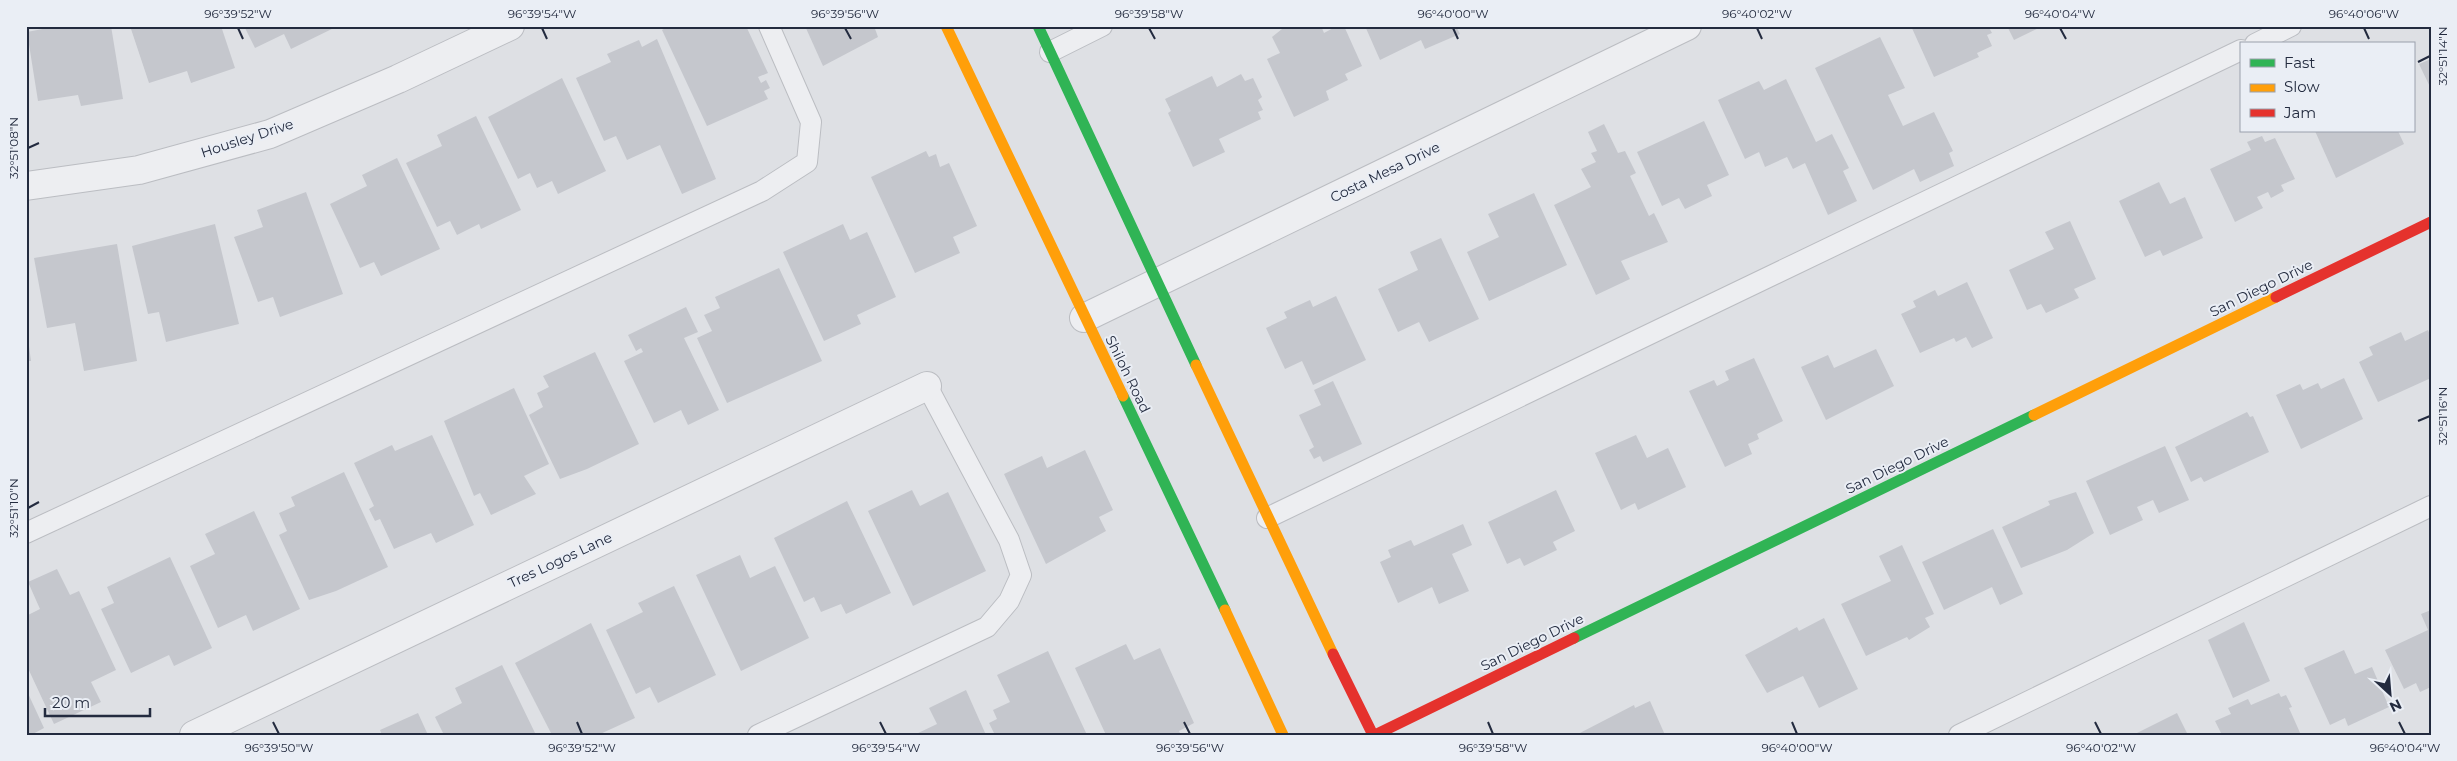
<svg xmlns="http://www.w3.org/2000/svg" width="2457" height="761" viewBox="0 0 2457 761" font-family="Montserrat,sans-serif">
  <rect width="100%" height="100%" fill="#dee0e4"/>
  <g fill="#c5c7cd">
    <path d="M58,26H111L123,99L81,106L78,95L38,101L27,32Z"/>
    <path d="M130,26H221L235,68L191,83L187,71L149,83Z"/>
    <path d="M244,26H338L291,49L284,34L255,48Z"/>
    <path d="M669,26H746L768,73L758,77L761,83L766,80L770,88L764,91L768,99L707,126L662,30Z"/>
    <path d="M805,26H874L878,37L823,66Z"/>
    <path d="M1280,26H1321L1324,33L1337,26H1344L1362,66L1345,74L1348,80L1326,91L1329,100L1294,117L1267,59L1280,53L1272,37L1282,29Z"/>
    <path d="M1365,26H1456L1460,34L1425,49L1421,40L1380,60Z"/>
    <path d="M1911,26H1988L1992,33L1987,35L1992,46L1977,53L1979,57L1934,77Z"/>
    <path d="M2007,26H2043L2014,40Z"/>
    <path d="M1880,37L1905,88L1888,95L1903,126L1934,112L1953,151L1949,153L1954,166L1920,182L1914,169L1873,190L1815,68Z"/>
    <path d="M657,39L716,179L682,194L660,145L627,160L616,136L604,141L576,78L611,62L607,54L639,40L642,47Z"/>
    <path d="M2431,59V89L2419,64Z"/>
    <path d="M1241,74L1245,81L1253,78L1262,97L1258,100L1263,110L1258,112L1261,119L1219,139L1225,152L1193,167L1168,113L1171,111L1165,99L1212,76L1217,87Z"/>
    <path d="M562,78L606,171L558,194L552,181L537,188L530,173L518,179L488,117Z"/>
    <path d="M1786,79L1816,142L1832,134L1849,168L1843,171L1857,201L1828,215L1805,163L1793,169L1787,157L1765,167L1759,152L1745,159L1718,100L1759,81L1764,90Z"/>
    <path d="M476,116L521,210L481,229L479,224L457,235L450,221L437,227L406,163L442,146L437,135Z"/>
    <path d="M1704,121L1729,175L1707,185L1712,196L1685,209L1679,198L1662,206L1637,152Z"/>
    <path d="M1604,124L1618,153L1625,151L1636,173L1630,176L1649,216L1654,213L1668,242L1621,261L1630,279L1596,295L1554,205L1591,187L1581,169L1596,162L1591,153L1597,151L1588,132Z"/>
    <path d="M2315,131H2398L2404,144L2336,178Z"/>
    <path d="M2262,136L2265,142L2275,138L2295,179L2281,185L2284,191L2271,198L2268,192L2257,197L2263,208L2235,222L2210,169L2251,150L2247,142Z"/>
    <path d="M926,151L929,157L936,154L940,167L949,163L977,226L953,237L960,253L915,273L871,177Z"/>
    <path d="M397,158L440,249L381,276L374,262L360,268L330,204L367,186L362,175Z"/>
    <path d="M2159,182L2170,204L2185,197L2203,238L2163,256L2160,250L2145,257L2119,201Z"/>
    <path d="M306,192L343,294L280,317L273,297L258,302L234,237L263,227L257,210Z"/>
    <path d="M1534,193L1567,265L1489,301L1467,252L1499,237L1488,214Z"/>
    <path d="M2070,221L2096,279L2074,289L2079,298L2046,313L2041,304L2027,310L2009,270L2054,249L2045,232Z"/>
    <path d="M215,224L239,324L166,342L159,312L148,314L132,246Z"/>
    <path d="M843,224L850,240L867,232L896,297L857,315L861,324L824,341L783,252Z"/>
    <path d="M1441,238L1479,319L1429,342L1419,322L1398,332L1378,289L1418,270L1410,252Z"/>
    <path d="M117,244L137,361L84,371L75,323L47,328L34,258Z"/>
    <path d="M779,268L822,361L727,403L697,338L712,331L704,315L720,308L715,297Z"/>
    <path d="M1967,282L1993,338L1972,348L1966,337L1956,342L1954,338L1920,353L1901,314L1916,307L1913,301L1935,290L1938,296Z"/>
    <path d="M1336,296L1366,360L1313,385L1302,361L1285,369L1266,328L1287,318L1284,312L1310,300L1313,307Z"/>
    <path d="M686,307L698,332L684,338L719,410L688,425L681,410L654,423L624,361L643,352L641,348L636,351L628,335Z"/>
    <path d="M26,324L31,361H26Z"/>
    <path d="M2428,330L2431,337V378L2378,402L2359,362L2373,355L2369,347L2401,332L2405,341Z"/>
    <path d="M1876,349L1894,386L1826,420L1801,367L1828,355L1834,368Z"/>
    <path d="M595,352L639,444L587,469L560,479L529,415L543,407L537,393L549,387L543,376Z"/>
    <path d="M1754,358L1783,421L1757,434L1759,439L1748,444L1752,454L1725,467L1689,391L1714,380L1717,386L1729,380L1725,371Z"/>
    <path d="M2344,378L2363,419L2301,449L2276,395L2300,384L2303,390L2318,383L2321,389Z"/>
    <path d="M1333,381L1362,444L1323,462L1320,456L1314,459L1309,450L1314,447L1299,415L1321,405L1314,390Z"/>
    <path d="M514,388L549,464L524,476L536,494L491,515L480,493L474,496L444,421Z"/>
    <path d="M2247,412L2250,417L2253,416L2269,452L2204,482L2201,477L2191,482L2175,447Z"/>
    <path d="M432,435L474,525L436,543L431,533L394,549L380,519L375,521L369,509L374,506L354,463L392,445L395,451Z"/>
    <path d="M1636,435L1647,458L1668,448L1686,487L1638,510L1635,503L1621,510L1595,453Z"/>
    <path d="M2165,446L2189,500L2159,513L2153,500L2137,507L2143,520L2110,535L2086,481Z"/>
    <path d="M1085,450L1113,510L1099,517L1106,531L1046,564L1004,474L1042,456L1047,468Z"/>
    <path d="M344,472L388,567L336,591L309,600L279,535L287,531L279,513L295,506L291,497Z"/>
    <path d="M912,490L920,506L948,492L986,571L913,606L868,511Z"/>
    <path d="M1556,490L1575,531L1553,542L1557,550L1524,566L1520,558L1507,564L1488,522Z"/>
    <path d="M2076,492L2094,533L2067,550L2021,568L2002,527L2050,505L2048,501Z"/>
    <path d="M847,501L891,593L846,614L841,604L821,612L814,597L804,602L774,538Z"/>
    <path d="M254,511L300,609L253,631L246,615L218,628L190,566L215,554L205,534Z"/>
    <path d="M1463,524L1472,545L1452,554L1469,591L1439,604L1432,587L1398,603L1380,562L1391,557L1388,550L1411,540L1414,546Z"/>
    <path d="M1993,529L2023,594L2000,605L1992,587L1944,610L1922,562Z"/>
    <path d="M1902,545L1934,614L1925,618L1930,627L1909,640L1907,637L1866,656L1841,604L1891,581L1879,556Z"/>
    <path d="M740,555L750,578L775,566L809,638L741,671L696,575Z"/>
    <path d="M170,557L212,648L174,666L169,655L131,673L101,609L114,603L107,587Z"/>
    <path d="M57,569L70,595L79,591L116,670L91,682L101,702L54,724L26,664V616L40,609L28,582Z"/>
    <path d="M674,586L716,675L658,703L650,687L636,694L606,630L643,612L638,603Z"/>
    <path d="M2431,610V687L2420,692L2416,683L2404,689L2385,650L2428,630L2421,614Z"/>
    <path d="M1824,618L1858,689L1819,708L1803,676L1767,693L1745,655L1797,627L1799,631Z"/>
    <path d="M2244,622L2270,681L2233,698L2208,640Z"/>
    <path d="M591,623L635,718L598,735H552L515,663Z"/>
    <path d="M1126,644L1134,660L1160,648L1194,723L1179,731L1181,735H1106L1075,668Z"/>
    <path d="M2344,650L2355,674L2372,667L2389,707L2348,726L2345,718L2330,725L2304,668Z"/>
    <path d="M1048,651L1087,735H995L989,723L997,719L993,710L1010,702L997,675Z"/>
    <path d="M502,665L536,735H444L435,717L462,703L455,688Z"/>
    <path d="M26,689L44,728L31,735H26Z"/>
    <path d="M966,690L986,735H914L937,724L929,708Z"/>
    <path d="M2279,693L2281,697L2286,695L2292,707L2289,708L2301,735H2222L2215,721L2231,714L2228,708L2248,699L2251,705Z"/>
    <path d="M1650,701L1665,735H1576L1634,705L1635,708Z"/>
    <path d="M418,713L428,735H382L380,730Z"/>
    <path d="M2177,713L2188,735H2138L2137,733Z"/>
  </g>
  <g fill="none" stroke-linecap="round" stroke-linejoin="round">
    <g stroke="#bbbdc2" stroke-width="22">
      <g id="lane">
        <path d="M2255,44L2291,26"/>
        <path d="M1050,52L1102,26"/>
        <path d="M1267,518L2241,50"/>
        <path d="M26,533L762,191L807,162L811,122L769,26"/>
        <path d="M758,735L987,627L1009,601L1021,575L1009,540L927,386"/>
        <path d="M1959,735L2431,506"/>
      </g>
    </g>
    <g stroke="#bbbdc2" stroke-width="30">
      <g id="street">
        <path d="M26,186L139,170L270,134L398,79L510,26"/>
        <path d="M1084,318L1687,26"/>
        <path d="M194,735L927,386"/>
      </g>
    </g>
    <use href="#lane" stroke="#edeef1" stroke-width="20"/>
    <use href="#street" stroke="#edeef1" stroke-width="28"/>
    <g stroke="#30b455" stroke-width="11">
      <path d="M1038,26L1196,365"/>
      <path d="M1123,396L1225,610"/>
      <path d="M1574,638L2034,415"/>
    </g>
    <g stroke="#ff9f0a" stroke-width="11">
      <path d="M946,26L1123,396"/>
      <path d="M1196,365L1333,654"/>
      <path d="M2034,415L2276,297"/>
      <path d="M1225,610L1283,735"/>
    </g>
    <g stroke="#e5322d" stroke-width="11">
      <path d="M2276,297L2431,222"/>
      <path d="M1333,654L1373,735"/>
      <path d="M1375,735L1574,638"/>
    </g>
  </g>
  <path fill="none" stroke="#232b3f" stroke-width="2" d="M238,28L243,39M542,28L547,39M845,28L851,39M1149,28L1155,39M1453,28L1458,39M1757,28L1762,39M2060,28L2066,39M2364,28L2369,39M2418,62L2430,56M28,148L39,143M2418,421L2430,416M28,508L39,502M273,722L279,734M577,722L582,734M880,722L886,734M1184,722L1190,734M1488,722L1493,734M1792,722L1797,734M2095,722L2101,734M2399,722L2405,734"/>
  <g text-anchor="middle" stroke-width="4" stroke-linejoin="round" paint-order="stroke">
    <g font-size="14" fill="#232b3f" stroke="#eaeef5">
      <text transform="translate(247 138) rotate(-18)" y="5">Housley Drive</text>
      <text transform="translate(1385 172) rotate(-26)" y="5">Costa Mesa Drive</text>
      <text transform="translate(2261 288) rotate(-26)" y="5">San Diego Drive</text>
      <text transform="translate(1128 374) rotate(64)" y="5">Shiloh Road</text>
      <text transform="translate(1897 465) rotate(-26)" y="5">San Diego Drive</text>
      <text transform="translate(560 560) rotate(-25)" y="5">Tres Logos Lane</text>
      <text transform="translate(1532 642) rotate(-26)" y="5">San Diego Drive</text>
    </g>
  </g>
  <rect width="2457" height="761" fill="none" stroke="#eaeef5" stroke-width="55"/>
  <rect x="2240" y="42" width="175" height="90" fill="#eaeef5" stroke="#9aa0ac"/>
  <rect x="2250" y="59" width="25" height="8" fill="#30b455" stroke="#9aa0ac"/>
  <text x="2284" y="68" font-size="15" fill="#232b3f">Fast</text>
  <rect x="2250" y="84" width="25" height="8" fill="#ff9f0a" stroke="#9aa0ac"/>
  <text x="2284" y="92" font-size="15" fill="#232b3f">Slow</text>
  <rect x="2250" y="109" width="25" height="8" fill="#e5322d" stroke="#9aa0ac"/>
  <text x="2284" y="118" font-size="15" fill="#232b3f">Jam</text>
  <g transform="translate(2390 694) rotate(154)" stroke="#eaeef5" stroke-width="4" paint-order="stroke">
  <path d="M0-4L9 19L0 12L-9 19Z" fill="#232b3f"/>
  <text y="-8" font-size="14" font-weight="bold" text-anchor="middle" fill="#232b3f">N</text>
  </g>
  <path d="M45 708v8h105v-8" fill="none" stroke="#232b3f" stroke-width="2.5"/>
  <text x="52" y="708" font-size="15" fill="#232b3f" stroke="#eaeef5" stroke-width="4" paint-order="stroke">20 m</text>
  <rect x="28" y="28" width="2402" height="706" fill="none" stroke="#232b3f" stroke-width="2"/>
  <g font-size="12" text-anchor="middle" fill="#232b3f">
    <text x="238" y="18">96°39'52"W</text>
    <text x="542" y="18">96°39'54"W</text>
    <text x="845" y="18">96°39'56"W</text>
    <text x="1149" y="18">96°39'58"W</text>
    <text x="1453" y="18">96°40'00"W</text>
    <text x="1757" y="18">96°40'02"W</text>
    <text x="2060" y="18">96°40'04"W</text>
    <text x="2364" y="18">96°40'06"W</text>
    <text transform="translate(2443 56) rotate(-90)" y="4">32°51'14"N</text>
    <text transform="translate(14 148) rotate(-90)" y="4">32°51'08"N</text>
    <text transform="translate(2443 416) rotate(-90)" y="4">32°51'16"N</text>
    <text transform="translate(14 508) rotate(-90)" y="4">32°51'10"N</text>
    <text x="279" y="752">96°39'50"W</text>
    <text x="582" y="752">96°39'52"W</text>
    <text x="886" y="752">96°39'54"W</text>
    <text x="1190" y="752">96°39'56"W</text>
    <text x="1493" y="752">96°39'58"W</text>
    <text x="1797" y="752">96°40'00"W</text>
    <text x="2101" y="752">96°40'02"W</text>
    <text x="2405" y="752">96°40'04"W</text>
  </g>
</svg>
